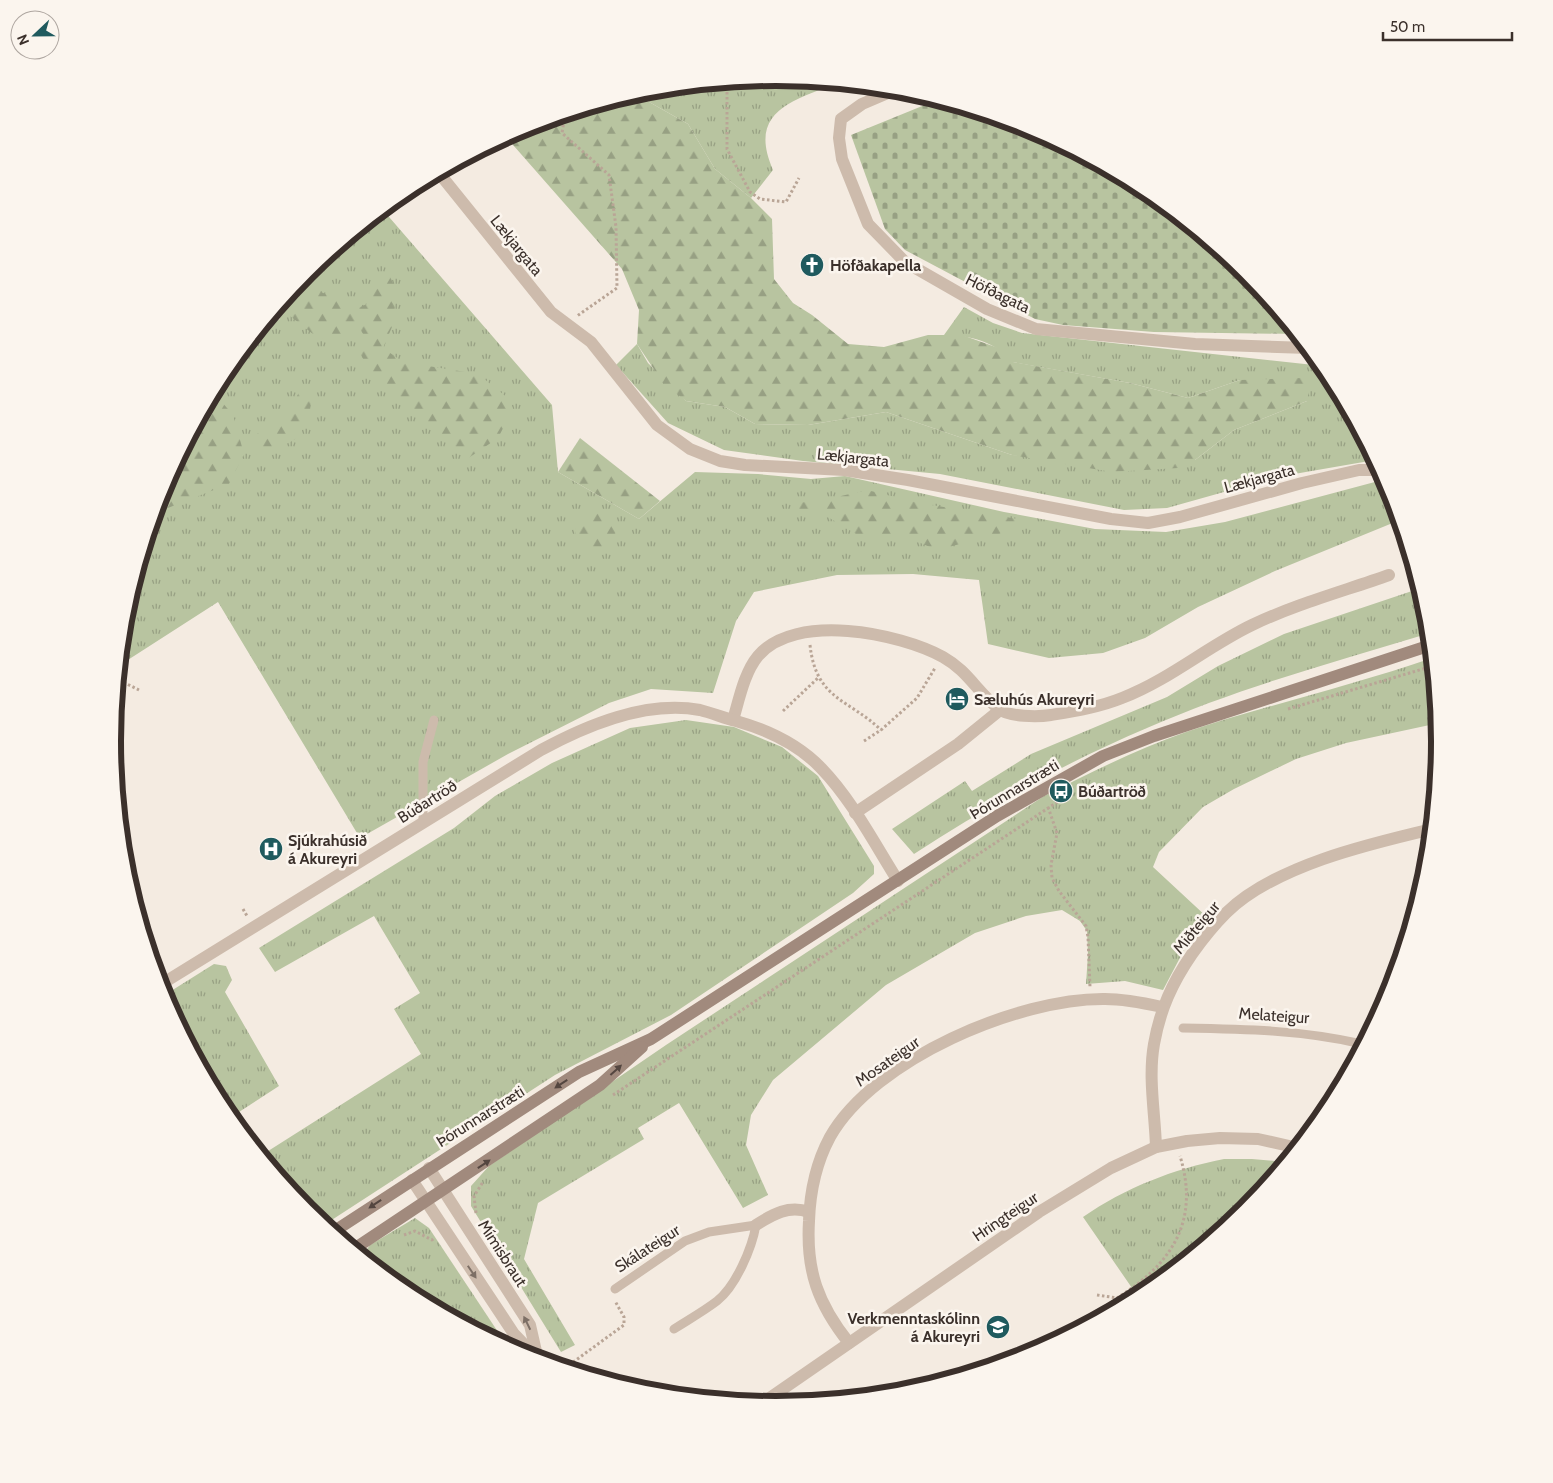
<svg xmlns="http://www.w3.org/2000/svg" width="1553" height="1483" viewBox="0 0 1553 1483" font-family="Cabin,sans-serif">
  <defs>
    <pattern id="grass-tufts" width="24" height="20" patternUnits="userSpaceOnUse" patternTransform="scale(1.25)"><rect width="24" height="20" fill="#b8c4a0"/><path d="M3 7l-1-3M5 7V3M7 7l1-3M15 17l-1-3M17 17v-4M19 17l1-3" fill="none" stroke="#97a083"/></pattern>
    <pattern id="forest-firs" width="22" height="20" patternUnits="userSpaceOnUse" patternTransform="scale(1.25)"><rect width="22" height="20" fill="#b8c4a0"/><path d="M5 1l3.5 6h-7zM16 11l3.5 6h-7z" fill="#97a083"/></pattern>
    <pattern id="cemetery-stones" width="16" height="16" patternUnits="userSpaceOnUse" patternTransform="scale(1.25)"><rect width="16" height="16" fill="#b8c4a0"/><path d="M2 7V4a2 2 0 0 1 4 0v3zM10 15v-3a2 2 0 0 1 4 0v3z" fill="#97a083"/></pattern>
  </defs>
  <rect width="100%" height="100%" fill="#f4ebe1"/>
  <g fill="url(#grass-tufts)">
    <path d="M777,78L837,83C793,101 747,111 773,170L751,198L715,169L688,124L635,94L647,90Z"/>
    <path d="M383,210L552,405L558,472L639,519L695,472L758,474L811,479L845,476L1004,512L1095,529L1166,532L1225,522L1386,479L1400,520L1275,571L1198,607L1145,638L1103,653L1049,658L988,644L979,580L913,574L837,575L754,592L736,621L713,693L651,689L609,703L508,754L360,838L218,602L120,665L125,612L163,487L225,372L256,334L280,319L276,310L307,272Z"/>
    <path d="M964,307L993,323L1022,333L1323,366L1375,460L1277,477L1167,508L1124,510L940,474L803,461L724,450L668,423L616,365L637,344L648,363L686,401L725,407L755,424L808,425L886,412L1012,455L1195,460L1234,430L1307,401L1240,380L1188,398L1130,383L1012,362C997,342 969,335 944,335Z"/>
    <path d="M1421,588L1428,612L1430,633C1335,662 1238,688 1147,728C1065,763 989,805 914,854L892,829L965,781L972,791L1031,754L1167,697L1218,666L1284,634Z"/>
    <path d="M1432,658L1439,723L1346,743L1296,759L1234,789L1203,807L1159,852L1153,867L1208,918L1183,952L1163,990L1125,981L1086,984L1088,954L1087,931L1080,921L1062,910L1026,916L975,933L886,985L773,1080L751,1115L746,1145L768,1195L743,1208L679,1103L638,1128L644,1139L538,1203L524,1259L575,1345L561,1352L471,1206V1186L489,1166L666,1045L1044,796C1090,773 1137,749 1186,732C1267,705 1351,686 1432,658Z"/>
    <path d="M686,720L734,727L782,747L818,776L874,866V874L853,893L671,1015L555,1075L324,1225L307,1211L263,1158L265,1153L421,1054L394,1009L420,993L374,916L275,972L259,948L454,828L495,796L552,763L630,728Z"/>
    <path d="M214,964L226,966L232,980L225,992L279,1086L239,1112L179,1019L176,1020L163,996Z"/>
    <path d="M1224,1159H1252L1286,1162L1246,1211L1145,1294L1137,1298L1132,1288L1083,1217C1125,1188 1173,1169 1224,1159Z"/>
    <path d="M415,1218L429,1228L508,1347L407,1293L362,1256L370,1245Z"/>
  </g>
  <g fill="url(#forest-firs)">
    <path d="M635,94L688,124L715,169L751,198L772,219L774,279L793,303L812,315L848,344L884,347L928,335H962L1004,350L1013,362L1130,383L1188,398L1240,380L1302,378L1311,382L1307,401L1234,430L1195,460L1178,468L1112,472L1012,455L886,412L808,425L755,424L725,407L686,401L663,383L637,344L639,310L622,269L506,137L523,128Z"/>
    <path d="M389,275L397,291L392,327L383,348L403,362L478,374L509,399L513,409L498,438L467,459L430,429L424,414C388,408 377,380 359,352L369,343L360,329L334,340L318,338L285,312L283,302L300,283L358,308L369,303L371,283Z"/>
    <path d="M309,386L312,394L309,418L297,438L265,456L257,455L252,439C260,429 272,427 282,419C292,411 294,400 301,389Z"/>
    <path d="M221,401L233,415L244,454L229,484L155,513L163,487L205,408Z"/>
    <path d="M580,438L660,501L639,519L558,472Z"/>
    <path d="M867,490L919,503L1024,520L1017,529L937,550L904,536L856,534L818,511L794,510L790,504L828,499Z"/>
    <path d="M586,509L612,515L617,531L608,545L590,552L580,547L575,531L576,518Z"/>
  </g>
  <path fill="url(#cemetery-stones)" d="M937,100L1031,128L1146,190L1246,272L1297,334L1154,332L1063,325L1035,319L905,250L885,229L851,135Z"/>
  <g fill="none" stroke-linecap="round" stroke-linejoin="round">
    <g stroke="#b9a596" stroke-width="3" stroke-dasharray="2.5 2.5" stroke-linecap="butt">
      <path d="M727,82V149L750,192L760,199L786,202L799,178"/>
      <path d="M565,115L562,133L609,175L616,227L617,288L577,316"/>
      <path d="M810,645C816,700 849,699 881,730"/>
      <path d="M122,647L127,639L123,634"/>
      <path d="M119,680L139,690"/>
      <path d="M1288,709L1433,666"/>
      <path d="M783,711L819,677"/>
      <path d="M864,741L881,730L917,698L935,668"/>
      <path d="M1048,807L1057,833L1051,865L1052,878L1059,891L1086,926L1088,937L1090,987"/>
      <path d="M243,909L247,916"/>
      <path d="M613,1095L1071,793"/>
      <path d="M476,1213L474,1196L483,1182"/>
      <path d="M404,1235L415,1231L432,1240L434,1238"/>
      <path d="M1097,1295L1117,1298C1172,1264 1200,1221 1180,1156"/>
      <path d="M1024,1347L1029,1355"/>
      <path d="M565,1368L624,1325V1317L615,1301"/>
    </g>
    <g stroke="#cdbbac" stroke-width="9">
      <path d="M423,822V762L434,720"/>
      <path d="M1183,1028C1243,1029 1302,1030 1362,1044"/>
      <path d="M615,1289L685,1241L709,1232L756,1225C752,1248 736,1286 717,1301C704,1311 688,1320 674,1329"/>
    </g>
    <g stroke="#cdbbac" stroke-width="12">
      <path d="M897,89L862,104L841,119L839,138L842,159L868,224L905,262L987,309L1036,329L1195,344L1308,348"/>
      <path d="M439,173L551,312L591,342L657,425L690,449L720,461L745,465L844,470L908,480L1111,519L1148,523L1180,517L1302,483L1359,470H1380"/>
      <path d="M733,720C739,700 744,673 758,656C795,612 899,633 943,657C968,671 977,692 999,709C1009,717 1038,717 1051,715C1075,711 1100,707 1122,698C1169,680 1208,646 1252,625C1296,604 1344,591 1389,575"/>
      <path d="M855,813L958,744L1000,710"/>
      <path d="M160,985L541,750C587,725 646,700 700,710C712,713 724,718 736,721C768,730 798,744 821,768C852,800 874,843 898,881"/>
      <path d="M1354,1064L1372,1024L1380,1015"/>
      <path d="M1156,1147C1155,1113 1148,1078 1154,1044C1160,1010 1172,983 1192,954C1202,940 1213,926 1226,913C1274,866 1368,844 1432,829"/>
      <path d="M429,1168L530,1325L538,1360"/>
      <path d="M412,1180L514,1334L537,1358"/>
      <path d="M756,1225C773,1214 789,1205 809,1212"/>
      <path d="M849,1343C818,1304 806,1271 809,1221C810,1192 816,1163 830,1137C874,1059 1019,998 1105,999C1124,999 1144,1003 1162,1007"/>
      <path d="M761,1404L1039,1212L1111,1168L1156,1147L1187,1141L1220,1138L1258,1139L1298,1148"/>
    </g>
    <g stroke="#a18a7d" stroke-width="12">
      <path d="M333,1232L579,1072L651,1039L997,816L1103,756L1154,736L1431,645"/>
      <path d="M354,1249L600,1085L642,1047"/>
    </g>
  </g>
  <defs><path id="oneway-solid" d="M-6-.8H1V-3.2L6.5 0L1 3.2V.8H-6Z" transform="scale(1.25)"/></defs>
  <g fill="#544640">
    <use href="#oneway-solid" transform="translate(616 1070) rotate(-42)"/>
    <use href="#oneway-solid" transform="translate(561 1084) rotate(147)"/>
    <use href="#oneway-solid" transform="translate(484 1164) rotate(-34)"/>
    <use href="#oneway-solid" transform="translate(375 1204) rotate(146)"/>
  </g>
  <g fill="#7d6f65">
    <use href="#oneway-solid" transform="translate(472 1272) rotate(56)"/>
    <use href="#oneway-solid" transform="translate(527 1323) rotate(-116)"/>
  </g>
  <defs>
    <g id="church-disc" transform="scale(1.25)"><circle r="9.5" fill="#1f5a5e" stroke="#fbf5ee"/><path d="M-1.2-6h2.4v3.5h3.3v2.4h-3.3V6h-2.4V-.1h-3.3v-2.4h3.3Z" fill="#fff"/></g>
    <g id="hotel-disc" transform="scale(1.25)"><circle r="9.5" fill="#1f5a5e" stroke="#fbf5ee"/><path d="M-6-4.5h1.5V1H6V5H4.5V3h-9V5H-6ZM-4 0a1.8 1.8 0 1 1 3.6 0ZM.5 0V-2.5h3Q6-2.5 6 0Z" fill="#fff"/></g>
    <g id="bus-disc" transform="scale(1.25)"><circle r="9.5" fill="#1f5a5e" stroke="#fbf5ee"/><path d="M-5-6H5V4H4V6H2V4H-2V6H-4V4H-5ZM-3.5-4V0h7V-4ZM-3.5 1.2v1.5H-2V1.2ZM2 1.2v1.5H3.5V1.2Z" fill="#fff"/></g>
    <g id="hospital-disc" transform="scale(1.25)"><circle r="9.5" fill="#1f5a5e" stroke="#fbf5ee"/><path d="M-5-5h3v3.5h4V-5h3V5h-3V1.5h-4V5h-3Z" fill="#fff"/></g>
    <g id="university-disc" transform="scale(1.25)"><circle r="9.5" fill="#1f5a5e" stroke="#fbf5ee"/><path d="M0-5L7-2L0 1L-7-2ZM-4 1L0 2.5L4 1V4Q0 6-4 4Z" fill="#fff"/></g>
  </defs>
  <g fill-rule="evenodd">
    <use href="#church-disc" x="812" y="265"/>
    <use href="#hotel-disc" x="957" y="699"/>
    <use href="#bus-disc" x="1061" y="791"/>
    <use href="#hospital-disc" x="271" y="849"/>
    <use href="#university-disc" x="998" y="1327"/>
  </g>
  <g text-anchor="middle" stroke-width="5" stroke-linejoin="round" paint-order="stroke">
    <g font-size="16" fill="#3b302b" stroke="#fbf5ee">
      <text transform="translate(517 245) rotate(51)" y="6">Lækjargata</text>
      <text transform="translate(998 293) rotate(26)" y="6">Höfðagata</text>
      <text transform="translate(853 457) rotate(6)" y="6">Lækjargata</text>
      <text transform="translate(1259 478) rotate(-15)" y="6">Lækjargata</text>
      <text transform="translate(1014 789) rotate(-31)" y="6">Þórunnarstræti</text>
      <text transform="translate(427 801) rotate(-32)" y="6">Búðartröð</text>
      <text transform="translate(1196 927) rotate(-50)" y="6">Miðteigur</text>
      <text transform="translate(1274 1015) rotate(4)" y="6">Melateigur</text>
      <text transform="translate(887 1061) rotate(-35)" y="6">Mosateigur</text>
      <text transform="translate(480 1116) rotate(-32)" y="6">Þórunnarstræti</text>
      <text transform="translate(1005 1216) rotate(-34)" y="6">Hringteigur</text>
      <text transform="translate(647 1248) rotate(-33)" y="6">Skálateigur</text>
      <text transform="translate(503 1253) rotate(57)" y="6">Mímisbraut</text>
    </g>
    <g font-size="16" font-weight="bold" fill="#3b302b" stroke="#fbf5ee" text-anchor="start">
      <text x="830" y="271">Höfðakapella</text>
      <text x="974" y="705">Sæluhús Akureyri</text>
      <text x="1078" y="797">Búðartröð</text>
      <text x="288" y="846">Sjúkrahúsið<tspan x="288" dy="18">á Akureyri</tspan></text>
      <text x="980" y="1324" text-anchor="end">Verkmenntaskólinn<tspan x="980" dy="18">á Akureyri</tspan></text>
    </g>
  </g>
  <path d="M0 0H1553V1483H0ZM121 741a655 655 0 1 1 1310 0a655 655 0 1 1-1310 0Z" fill="#fbf5ee" fill-rule="evenodd"/>
  <path fill="none" stroke="#3b302b" stroke-width="6" d="M121 741a655 655 0 1 1 1310 0a655 655 0 1 1-1310 0Z"/>
  <g transform="translate(35 35) rotate(248)"><circle r="24" fill="#fbf5ee" stroke="#aea6a0"/>
  <path d="M0-4L9 19L0 12L-9 19Z" fill="#1f5a5e"/>
  <text y="-8" font-size="14" font-weight="bold" text-anchor="middle" fill="#3b302b">N</text>
  </g>
  <path d="M1383 32v8h129v-8" fill="none" stroke="#3b302b" stroke-width="2.5"/>
  <text x="1390" y="32" font-size="15" fill="#3b302b" stroke="#fbf5ee" stroke-width="4" paint-order="stroke">50 m</text>
</svg>
